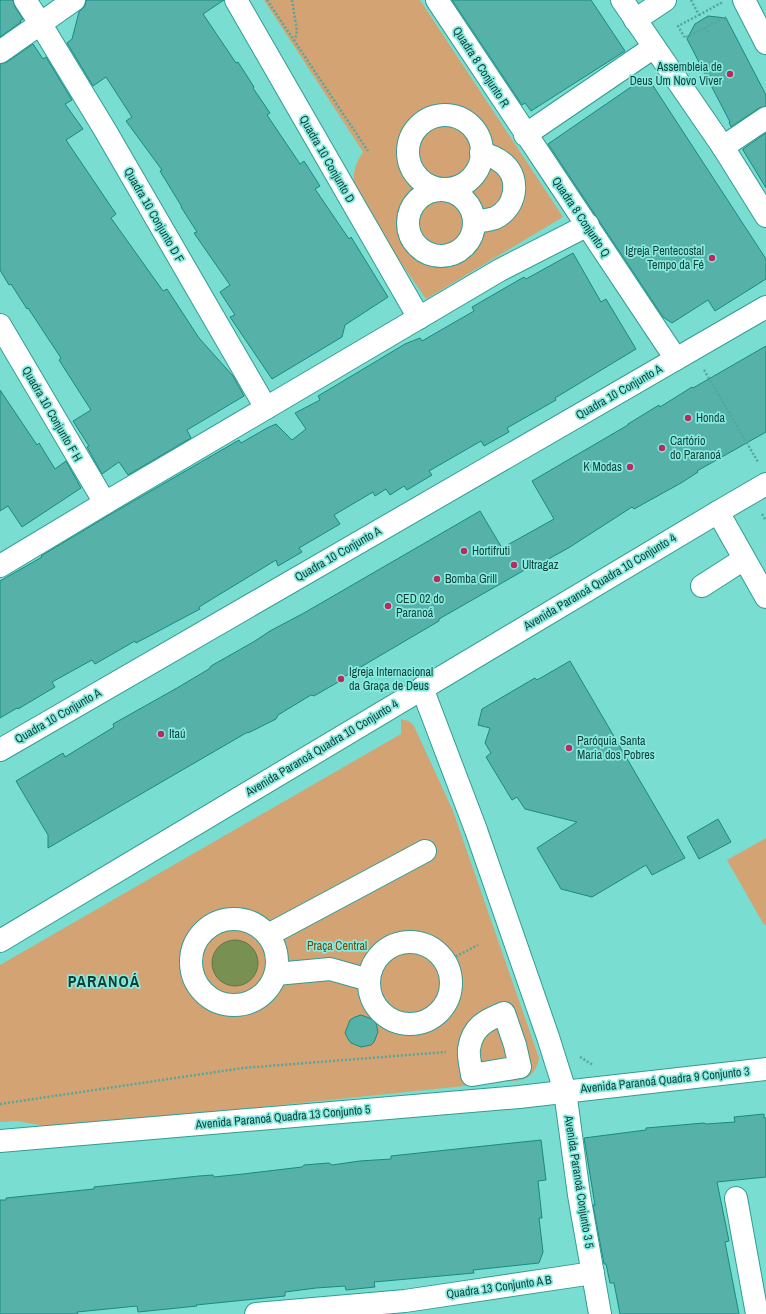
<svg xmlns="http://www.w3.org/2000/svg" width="766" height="1314" viewBox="0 0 766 1314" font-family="'Archivo Narrow',sans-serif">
  <rect width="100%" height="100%" fill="#79ddd1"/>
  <g fill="#d3a374">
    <path d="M264,0H420L563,217L426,299L357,199C352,179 352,169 363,152Z"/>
    <path d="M401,719L409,721L414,726L453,811L539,1058C537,1069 532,1076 522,1080L57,1128L17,1121L0,1122V965L401,734Z"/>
    <path d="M766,838V924L764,925L727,860Z"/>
  </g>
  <circle fill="#799053" stroke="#5a774b" cx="235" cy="963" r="23"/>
  <g fill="#56b2a8" stroke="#178b81">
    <path d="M0,0H13L15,7L23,19L20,21L21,22L0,37Z"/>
    <path d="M86,0H224L203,14L236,63L238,62L254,87L253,88L270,113L267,115L300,164L304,161L320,186L315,189L349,239L351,237L388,297L345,325L342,337L272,379L230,317L235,315L220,292L230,285L194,233L197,232L181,207H182L160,171L162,170L126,121L132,117L106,77L93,86L67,43L72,39L79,12L85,6Z"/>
    <path d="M452,0H591L625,51L531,111L525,103L522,105Z"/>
    <path d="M708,16L726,18L766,95V106L759,108L731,127L729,122H730L687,39L695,24Z"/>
    <path d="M33,44L43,59L46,57L72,100L65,104L83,129L66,140L116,214L111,218L163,291L167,289L199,338L233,376L244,396L187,430L191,438L128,475L119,462L102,474L87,447L89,446L73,421L91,410L59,360L61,358L28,308L27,309L11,284L9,285L0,270V64L7,62Z"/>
    <path d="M644,78L645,79L648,78L766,259V279L715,311L708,300L672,323L663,317L548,144Z"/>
    <path d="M766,133V188L743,150V149Z"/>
    <path d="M573,253L601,302L606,299L636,349L555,398L556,400L507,428L509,432L484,446L481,441L429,471L432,475L407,490L404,486L390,495L386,489L375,496L373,492L334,515L340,524L299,548L302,552L278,566L276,560L199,607L200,609L136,643L135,641L95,664L92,660L52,682L55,687L18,709L17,708L0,718V581L42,557L41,556L111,514L239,440L241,443L267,428L276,424L292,440L306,429L295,413L320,400L318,396L405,344L420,338L422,341L474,311L472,307L524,277L526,279Z"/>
    <path d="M766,346V432L697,471L698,472L681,483L634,509L632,507L570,547L536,566L535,564L439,619V621L342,678L340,681L314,696L311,695L278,715L276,719L250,732L246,733L48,848V835L16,781L63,753L65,757L114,727L113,724L177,688L209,669L211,666L255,641L270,631L304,613L480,511L502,548L554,519L532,481L628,425V424L659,405L660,407L692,387L693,388Z"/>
    <path d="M0,390L37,445L39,443L55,469L66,461L81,488L22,527L8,506L0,511Z"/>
    <path d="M570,661L685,858L652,875L646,865L592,897L561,889L537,848L577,822L525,809L517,797L512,800L486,757L491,753L485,743L490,728L478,725L482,709L535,678L537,680Z"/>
    <path d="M718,819L731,842L699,859L687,837Z"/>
    <path d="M361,1015L372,1019L376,1023L378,1032L374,1042L371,1045L361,1047L351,1043L348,1039L345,1033L350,1020L355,1017Z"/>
    <path d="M764,1114V1118H766V1177L717,1182L729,1241L725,1242L739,1314H620L614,1283H610L606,1264H604L593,1205H595L584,1138L646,1130V1128L704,1123L706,1124L735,1122L734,1117Z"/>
    <path d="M541,1140L546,1180L538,1181L542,1218H539L543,1252L539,1263L473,1270L474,1273L374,1282L375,1287L346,1290L345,1286L316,1288L285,1292V1296L196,1305L197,1306L138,1312L137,1306L77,1312L78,1314H0V1200H6V1198L94,1189V1187L199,1176L213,1175L214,1177L243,1174L302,1167L304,1165L329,1163L332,1165L360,1161L391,1159V1156Z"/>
  </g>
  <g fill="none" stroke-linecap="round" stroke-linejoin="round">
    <g stroke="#329d92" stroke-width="24">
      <g id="minor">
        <path d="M25,0L40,23L105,130L266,408"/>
        <path d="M236,0L419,318"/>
        <path d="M437,0C516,120 597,239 676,359"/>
        <path d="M622,0L723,147L766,216"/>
        <path d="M744,0L766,43"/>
        <path d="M635,20L665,0"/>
        <path d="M0,52L74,0"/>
        <circle cx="445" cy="152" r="37"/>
        <path d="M525,135L654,47"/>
        <path d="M723,147L766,118"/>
        <circle cx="441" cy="223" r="33"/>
        <path d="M474,221C481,221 489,220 495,218C516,208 521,179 504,164C497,158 490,155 481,153"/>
        <path d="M0,325L105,503"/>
        <path d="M718,512L766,597"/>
        <path d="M0,566L105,503L500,270L588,225"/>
        <path d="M702,586L744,559"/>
        <path d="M422,688L476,830L548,1037L565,1091L579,1195L600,1314"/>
        <path d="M0,750L766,307"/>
        <circle cx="234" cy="962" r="43"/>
        <path d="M268,935L425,851"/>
        <path d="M0,941L718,512L766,484"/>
        <circle cx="410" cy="983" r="41"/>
        <path d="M276,974L330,969L369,980"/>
        <path d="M504,1013L515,1045L520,1067L472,1075C471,1067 468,1057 469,1049C472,1027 486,1020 504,1013Z"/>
        <path d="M0,1141L519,1097L766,1069"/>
        <path d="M736,1198L757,1314"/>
        <path d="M256,1314L405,1301L593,1273"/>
      </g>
    </g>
    <g stroke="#56a69d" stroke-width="2.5" stroke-dasharray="2 2" stroke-linecap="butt">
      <path d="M267,0L368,151"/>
      <path d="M292,0L297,31L295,40"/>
      <path d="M691,0L699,15L678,26L685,38L726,17"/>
      <path d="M699,15L721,3V5"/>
      <path d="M705,27L708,33"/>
      <path d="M408,240H414"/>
      <path d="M704,370L758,462"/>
      <path d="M762,514L766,521"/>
      <path d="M445,962L478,945"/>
      <path d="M580,1057L593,1065"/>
      <path d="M0,1104L243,1068L446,1052"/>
    </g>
    <use href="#minor" stroke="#fff" stroke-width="22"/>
  </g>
  <g fill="#b92b5c" stroke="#86eade" stroke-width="1.5">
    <circle cx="730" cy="74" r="4"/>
    <circle cx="712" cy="258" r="4"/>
    <circle cx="688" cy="418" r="4"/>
    <circle cx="662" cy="448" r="4"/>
    <circle cx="630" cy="467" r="4"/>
    <circle cx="464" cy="551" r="4"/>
    <circle cx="514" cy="565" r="4"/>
    <circle cx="437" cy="579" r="4"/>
    <circle cx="388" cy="606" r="4"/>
    <circle cx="341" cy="679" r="4"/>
    <circle cx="161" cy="734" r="4"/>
    <circle cx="569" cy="748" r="4"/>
  </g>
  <g text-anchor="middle" stroke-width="3.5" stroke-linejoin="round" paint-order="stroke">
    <g font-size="12" fill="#123e39" stroke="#86eade">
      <text transform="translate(481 67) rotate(57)" y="4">Quadra 8 Conjunto R</text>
      <text transform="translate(327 159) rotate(60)" y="4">Quadra 10 Conjunto D</text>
      <text transform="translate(154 215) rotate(60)" y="4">Quadra 10 Conjunto D F</text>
      <text transform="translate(581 217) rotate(56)" y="4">Quadra 8 Conjunto Q</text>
      <text transform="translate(619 392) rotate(-30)" y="4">Quadra 10 Conjunto A</text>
      <text transform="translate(52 414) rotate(60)" y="4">Quadra 10 Conjunto F H</text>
      <text transform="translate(338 554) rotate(-30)" y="4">Quadra 10 Conjunto A</text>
      <text transform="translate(600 582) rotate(-31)" y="4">Avenida Paranoá Quadra 10 Conjunto 4</text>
      <text transform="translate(58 716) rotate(-30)" y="4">Quadra 10 Conjunto A</text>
      <text transform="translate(322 748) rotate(-31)" y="4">Avenida Paranoá Quadra 10 Conjunto 4</text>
      <text transform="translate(665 1080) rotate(-6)" y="4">Avenida Paranoá Quadra 9 Conjunto 3</text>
      <text transform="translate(283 1117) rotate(-5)" y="4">Avenida Paranoá Quadra 13 Conjunto 5</text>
      <text transform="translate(579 1182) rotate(81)" y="4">Avenida Paranoá Conjunto 3 5</text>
      <text transform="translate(499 1287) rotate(-8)" y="4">Quadra 13 Conjunto A B</text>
    </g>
    <g font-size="12" fill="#123e39" stroke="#86eade" text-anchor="start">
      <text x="722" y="71" text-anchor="end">Assembleia de<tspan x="722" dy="14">Deus Um Novo Viver</tspan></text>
      <text x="704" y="255" text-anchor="end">Igreja Pentecostal<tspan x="704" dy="14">Tempo da Fé</tspan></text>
      <text x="696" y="422">Honda</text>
      <text x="670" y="445">Cartório<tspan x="670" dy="14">do Paranoá</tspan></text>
      <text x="622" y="471" text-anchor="end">K Modas</text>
      <text x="472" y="555">Hortifruti</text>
      <text x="522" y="569">Ultragaz</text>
      <text x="445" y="583">Bomba Grill</text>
      <text x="396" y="603">CED 02 do<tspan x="396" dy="14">Paranoá</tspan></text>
      <text x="349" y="676">Igreja Internacional<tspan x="349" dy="14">da Graça de Deus</tspan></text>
      <text x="169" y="738">Itaú</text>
      <text x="577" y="745">Paróquia Santa<tspan x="577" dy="14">Maria dos Pobres</tspan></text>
    </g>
    <g font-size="12" fill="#764607" stroke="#86eade">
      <text x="337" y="950">Praça Central</text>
    </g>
    <g font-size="16" font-weight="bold" letter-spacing="1" fill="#123e39" stroke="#86eade">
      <text x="104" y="987">PARANOÁ</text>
    </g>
  </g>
</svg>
